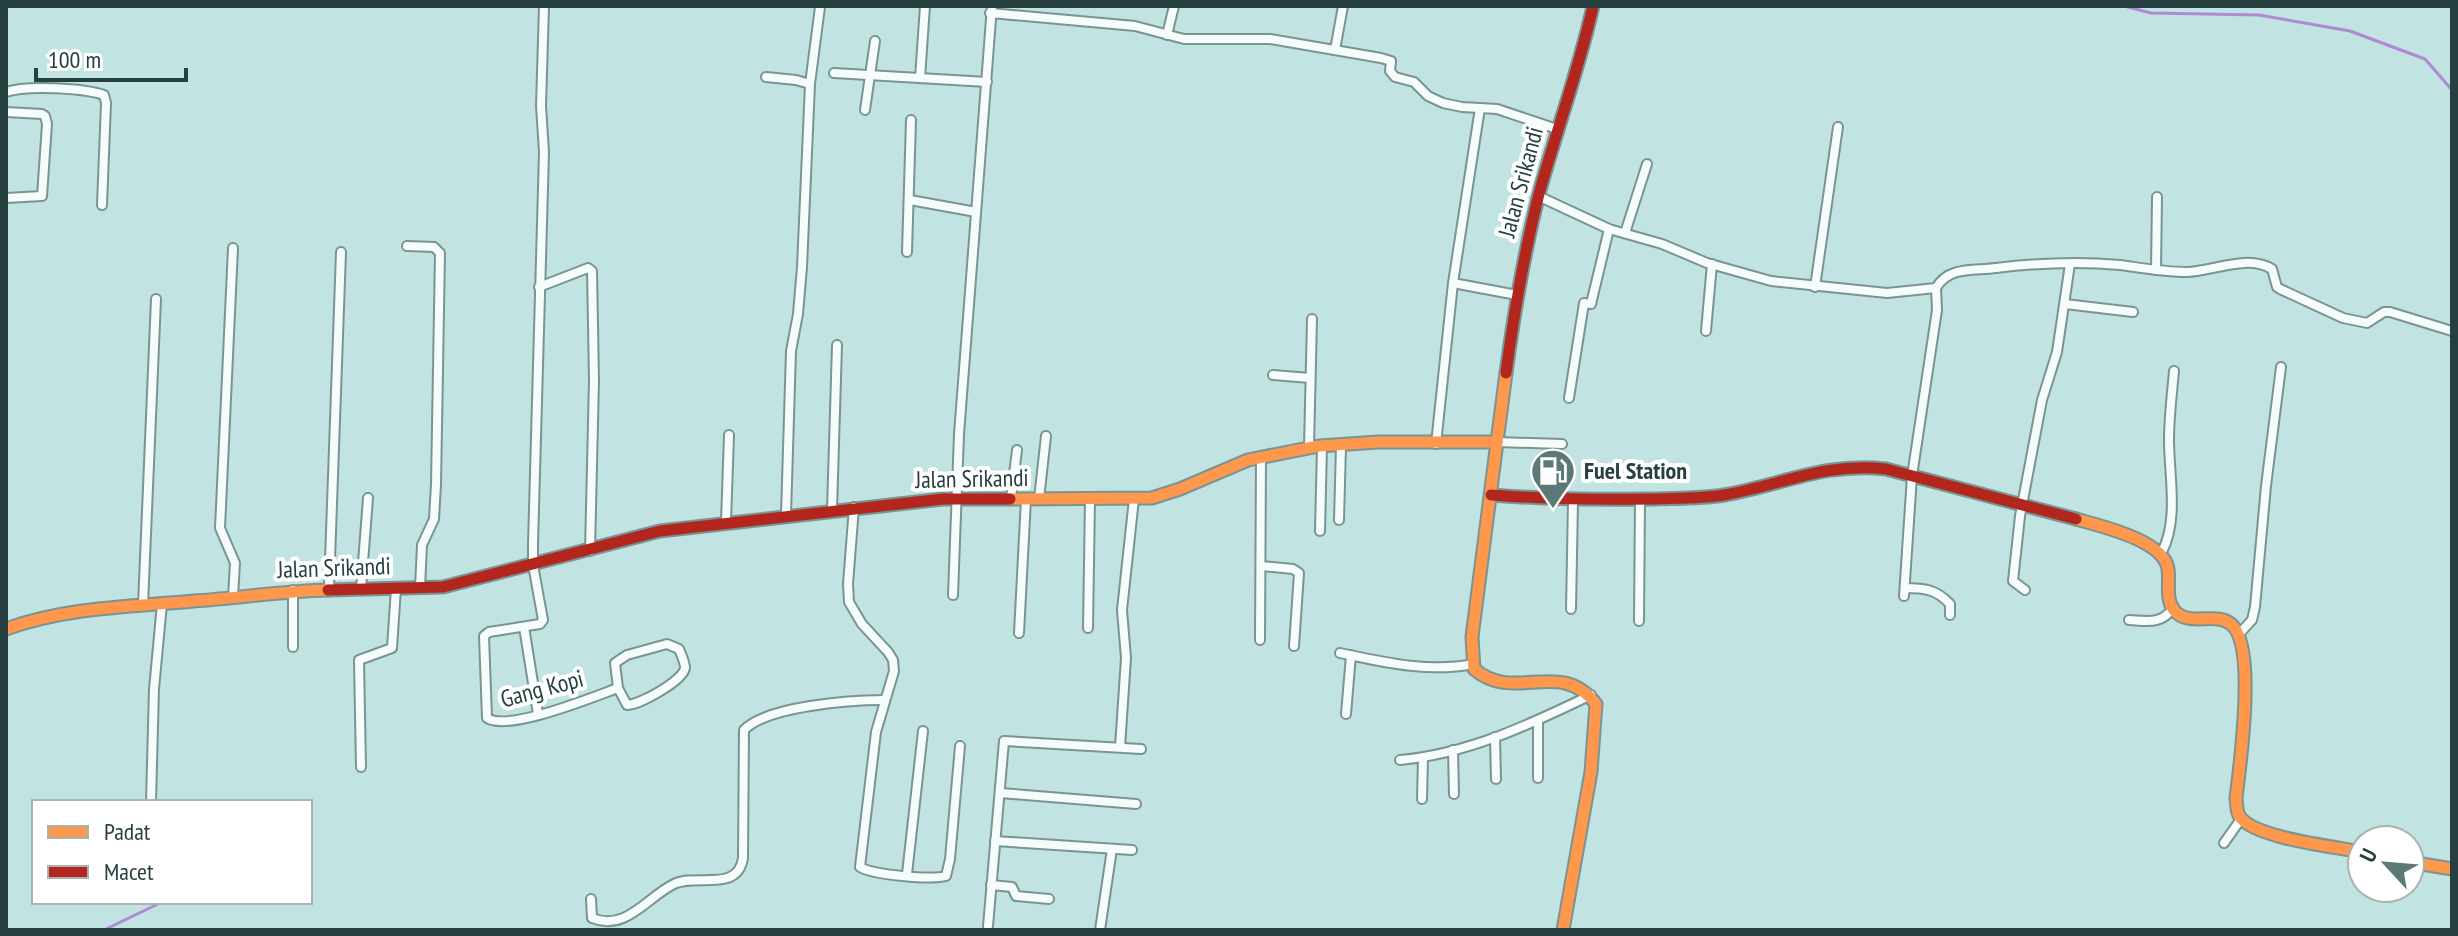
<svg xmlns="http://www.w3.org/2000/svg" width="2458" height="936" viewBox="0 0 2458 936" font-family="'PT Sans Narrow',sans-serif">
  <rect width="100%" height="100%" fill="#c1e3e2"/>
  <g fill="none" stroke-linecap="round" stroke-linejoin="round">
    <g stroke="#b089d3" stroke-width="3">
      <path d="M2124,6L2151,13L2259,15L2350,31L2425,59L2452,90"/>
      <path d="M2452,132V135"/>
      <path d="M104,930L162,902"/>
    </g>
    <g stroke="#799493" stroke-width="12">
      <g id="street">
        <path d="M544,6L541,106L544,152L533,544V565L543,620L540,624L489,632L484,636L487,718C508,732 593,697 618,688"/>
        <path d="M990,13L1135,26L1184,39H1270L1381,58L1391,61L1390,71L1395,77L1414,82L1428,96L1443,103L1462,107L1497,109L1557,129"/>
        <path d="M1167,35L1174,6"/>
        <path d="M1335,50L1343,6"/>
        <path d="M834,73L987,82"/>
        <path d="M766,77L796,80L810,84"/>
        <path d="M920,78L925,6"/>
        <path d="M6,92C26,85 84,88 104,95L106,103L102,205"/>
        <path d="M865,110L875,41"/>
        <path d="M6,112L42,114L45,116L47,124L42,196L6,198"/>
        <path d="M1538,196L1609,229L1662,244L1707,263L1771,281L1887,293L1936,288C1949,266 1973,271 1996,268C2037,263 2079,261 2120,265C2142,268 2164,272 2187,272C2214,271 2247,254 2272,269L2277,287L2280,289L2343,318L2367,323L2384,312H2390L2452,331"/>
        <path d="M910,200L976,212"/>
        <path d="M1625,233L1647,164"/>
        <path d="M407,246L434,247L440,253L436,484L434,519L422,545L420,588"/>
        <path d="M907,252L911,120"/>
        <path d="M2156,270L2157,197"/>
        <path d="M1453,283L1517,295"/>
        <path d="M539,287L588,268L592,271L594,380L590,551"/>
        <path d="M1815,287L1838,127"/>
        <path d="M2065,304L2133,312"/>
        <path d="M1706,331L1712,264"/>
        <path d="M1273,375L1310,378"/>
        <path d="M1569,398L1584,303L1591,304L1609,229"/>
        <path d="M1497,442L1562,444"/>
        <path d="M1436,444L1453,283L1480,108"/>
        <path d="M1309,447L1312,319"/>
        <path d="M1011,498L1017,450"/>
        <path d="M1039,499L1046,436"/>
        <path d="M854,507L848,584L849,602L862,624L888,652L893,660L894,671L876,732L860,867C873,875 931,880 946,876L950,859L960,746"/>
        <path d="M832,510L837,345"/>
        <path d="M786,515L791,351L798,314L802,267L810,84L820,7"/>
        <path d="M1339,520L1341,446"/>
        <path d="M726,522L729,435"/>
        <path d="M1320,531L1322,446"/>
        <path d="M2162,552C2179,519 2169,476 2169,440C2169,417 2172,394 2174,371"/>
        <path d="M1261,566L1293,569L1299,573L1294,646"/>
        <path d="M329,588L341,252"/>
        <path d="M1905,588C1924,588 1936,589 1950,604V615"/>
        <path d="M361,589L368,498"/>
        <path d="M2025,590L2013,581L2020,516L2042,400L2057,352L2070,264"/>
        <path d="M953,595L959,434L992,6"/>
        <path d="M1904,596L1912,476L1937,310L1936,288"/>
        <path d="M233,597L235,563L220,528L233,248"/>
        <path d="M143,605L156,299"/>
        <path d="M1571,609L1573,501"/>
        <path d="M2129,620C2147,621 2161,625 2173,608"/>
        <path d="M1639,621L1640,499"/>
        <path d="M524,627L538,714"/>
        <path d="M1088,628L1090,499"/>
        <path d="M1019,633L1026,499"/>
        <path d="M2239,634L2252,620L2255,607L2266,486L2281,367"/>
        <path d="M1260,640L1261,456"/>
        <path d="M667,644L679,649C681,654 685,662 685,668C683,681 639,705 627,705L618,688L615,663L627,655Z"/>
        <path d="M293,647V590"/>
        <path d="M1340,653C1383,662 1429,673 1473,664"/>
        <path d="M1346,714L1351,655"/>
        <path d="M1538,721V778"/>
        <path d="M1495,737L1496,779"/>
        <path d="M1120,747L1126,658L1122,610L1134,499"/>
        <path d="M1453,750L1454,794"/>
        <path d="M1400,760C1468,754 1531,724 1591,695"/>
        <path d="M361,767L359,660L392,648L396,588"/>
        <path d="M1001,793L1136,804"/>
        <path d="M1422,799L1423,758"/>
        <path d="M151,802L154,689L162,604"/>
        <path d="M995,841L1132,850"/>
        <path d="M2224,843L2241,819"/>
        <path d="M907,874L923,731"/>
        <path d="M991,885L1012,887L1016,896L1049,899"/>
        <path d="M591,899L592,918C626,932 647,897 674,884C696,873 738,893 743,858L744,730C767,706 851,700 884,700"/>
        <path d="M988,926L1004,741L1141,749"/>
        <path d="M1100,930L1112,849"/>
      </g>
    </g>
    <g stroke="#799493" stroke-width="15">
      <g id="slow">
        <path d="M1497,442L1472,637L1474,669C1515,704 1560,657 1596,704L1591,772L1563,930"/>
        <path d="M1010,499L1152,498L1180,489L1248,460L1319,446L1378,442H1497L1506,373"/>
        <path d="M2076,519C2100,526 2164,540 2168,569C2170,582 2165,599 2174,610C2188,628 2215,611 2231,624C2257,645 2240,765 2236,798C2237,804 2236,812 2240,817C2255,838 2335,847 2362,852"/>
        <path d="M6,629C66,607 130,607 194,601C239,598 283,591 328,590"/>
        <path d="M2410,862L2452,869"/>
      </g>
    </g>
    <g stroke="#799493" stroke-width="15">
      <g id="jam">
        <path d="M1506,373C1514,313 1524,253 1539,194C1556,131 1579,70 1593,6"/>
        <path d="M1491,495C1545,499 1597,500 1650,499C1675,498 1700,499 1724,495C1782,485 1824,462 1886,469L2076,519"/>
        <path d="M328,590L443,587L660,531L943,499H1010"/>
      </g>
    </g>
    <use href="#street" stroke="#f6fbfb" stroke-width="8"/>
    <use href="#slow" stroke="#ff974d" stroke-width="11"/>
    <use href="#jam" stroke="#b3261e" stroke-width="11"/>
  </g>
  <defs>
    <g id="fuel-pin" transform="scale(2.3)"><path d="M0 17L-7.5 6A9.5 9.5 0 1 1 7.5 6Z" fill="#5c7978" stroke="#fff"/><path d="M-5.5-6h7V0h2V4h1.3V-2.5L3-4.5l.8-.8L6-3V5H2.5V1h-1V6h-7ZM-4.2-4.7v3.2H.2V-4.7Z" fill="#fff"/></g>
  </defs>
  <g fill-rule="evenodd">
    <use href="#fuel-pin" x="1553" y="471"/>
  </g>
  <g text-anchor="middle" stroke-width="8" stroke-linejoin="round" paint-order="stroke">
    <g font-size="24" fill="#26403f" stroke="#fff">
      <text transform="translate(1521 182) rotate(-75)" y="8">Jalan Srikandi</text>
      <text transform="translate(972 479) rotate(-1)" y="8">Jalan Srikandi</text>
      <text transform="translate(334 568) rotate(-2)" y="8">Jalan Srikandi</text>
      <text transform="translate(542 689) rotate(-15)" y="8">Gang Kopi</text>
    </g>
    <g font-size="24" font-weight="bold" fill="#26403f" stroke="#fff" text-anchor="start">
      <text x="1584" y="479">Fuel Station</text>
    </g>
  </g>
  <rect width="2458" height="936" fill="none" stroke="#26403f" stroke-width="16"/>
  <rect x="32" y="800" width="280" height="104" fill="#ffffff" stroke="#a8b3b2" stroke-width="2"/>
  <rect x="48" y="826" width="40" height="12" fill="#ff974d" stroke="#a8b3b2" stroke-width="2"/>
  <text x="104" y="840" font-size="24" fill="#26403f">Padat</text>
  <rect x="48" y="866" width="40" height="12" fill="#b3261e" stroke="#a8b3b2" stroke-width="2"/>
  <text x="104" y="880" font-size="24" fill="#26403f">Macet</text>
  <g transform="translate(2386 864) rotate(296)"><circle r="38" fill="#ffffff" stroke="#a8b3b2" stroke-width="2"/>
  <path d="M0-6L14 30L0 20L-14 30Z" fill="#5c7978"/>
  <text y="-12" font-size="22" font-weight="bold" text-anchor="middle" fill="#26403f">U</text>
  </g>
  <path d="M36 68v12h150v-12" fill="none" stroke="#26403f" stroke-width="4"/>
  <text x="48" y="68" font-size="24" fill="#26403f" stroke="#ffffff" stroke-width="6" paint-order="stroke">100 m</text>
</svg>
